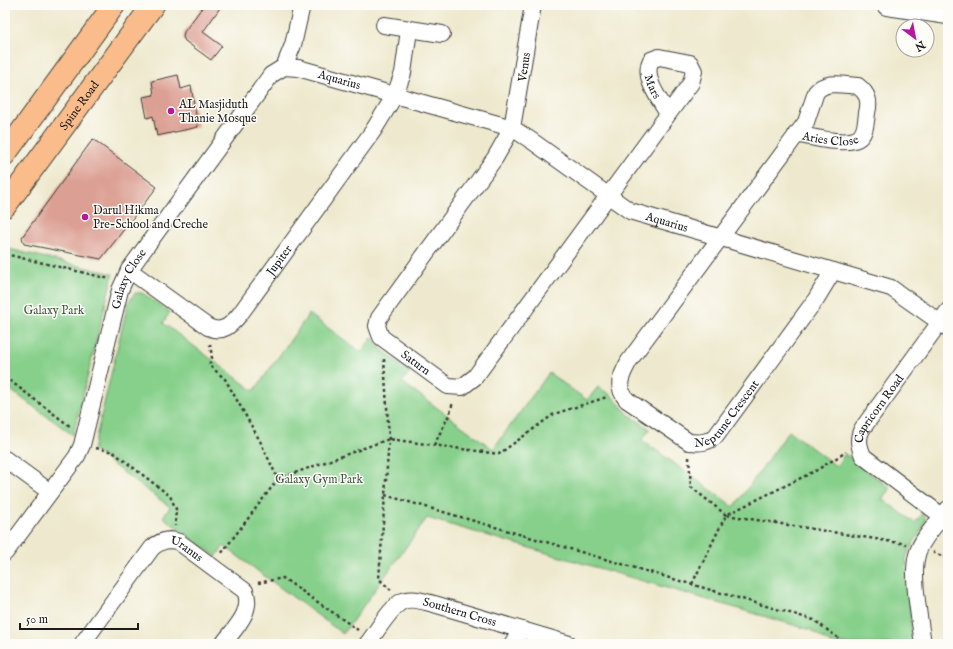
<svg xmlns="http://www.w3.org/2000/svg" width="953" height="649" viewBox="0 0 953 649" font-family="'IM FELL English',serif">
  <rect width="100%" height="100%" fill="#fdfcf7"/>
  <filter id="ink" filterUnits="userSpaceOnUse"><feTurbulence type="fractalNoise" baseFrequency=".025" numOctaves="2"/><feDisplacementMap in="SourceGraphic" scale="8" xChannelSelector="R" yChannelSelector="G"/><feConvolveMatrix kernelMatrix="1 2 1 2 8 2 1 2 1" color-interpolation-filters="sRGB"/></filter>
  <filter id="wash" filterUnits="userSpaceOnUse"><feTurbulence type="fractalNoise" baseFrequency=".012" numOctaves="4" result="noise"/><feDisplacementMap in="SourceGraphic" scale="16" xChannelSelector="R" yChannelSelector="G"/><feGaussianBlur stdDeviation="0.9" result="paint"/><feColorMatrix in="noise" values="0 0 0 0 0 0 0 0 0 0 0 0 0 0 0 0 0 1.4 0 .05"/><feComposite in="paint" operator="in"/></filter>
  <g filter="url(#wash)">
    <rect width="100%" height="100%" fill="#eee9ce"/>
    <g fill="#87d08b" stroke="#527654">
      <path d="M5,248L113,274L73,435L5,386Z"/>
      <path d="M135,293H142L170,312L163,323L254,391L309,314L361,352L372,338L382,350L410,371L402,382L493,449L549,373L587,400L598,387L611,395L628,414L650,429L642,440L734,507L789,431L836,466L845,454L890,488L882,499L915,523L923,513C933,525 907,545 906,560L913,644H831L811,630L427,518L343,634L224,546L216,557L163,517L170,507L93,450L128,303Z"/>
    </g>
    <g id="blocks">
      <g fill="#dc9f93">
        <path d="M204,5H222L203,32L222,46L211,60L185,41L183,37L184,32Z"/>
        <path d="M178,75L181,89L191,86L198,127L157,136L153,116L147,118L143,97L154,95L152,81Z"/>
        <path d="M93,139L157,187L101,259L24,244L22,237Z"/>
      </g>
    </g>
  </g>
  <g filter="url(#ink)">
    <use href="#blocks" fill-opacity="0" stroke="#3c3b37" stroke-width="1"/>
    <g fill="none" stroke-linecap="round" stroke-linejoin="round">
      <g stroke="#3c3b37" stroke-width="18">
        <g id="minor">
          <path id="s1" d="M533,5L512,128L495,158L379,318L377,326L381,337L448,386L462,387L475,377L691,83L694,71L690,63L659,57L651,60C642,78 659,98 668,114"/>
          <path d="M384,25L442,34"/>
          <path d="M284,67L293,45L302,5"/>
          <path id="s2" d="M796,134C811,137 849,147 860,137C866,131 866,120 867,113C870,101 868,94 858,86C843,85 826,80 816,92L806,122L629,361C621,376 615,386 627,400L689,442C700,443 707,443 716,436L816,299L833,271"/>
          <path id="s3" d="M129,270L208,327C223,334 231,325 240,314L373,131L395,95L403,73L409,30"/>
          <path d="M5,459L50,492"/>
          <path id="s4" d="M942,516L863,456C859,446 857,439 862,429L948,311"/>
          <path id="s5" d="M5,553L77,456L82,445L120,290L129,270L271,75L284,67L298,68L512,128L532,141L630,211L891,288L948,328"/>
          <path id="s6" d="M82,644L152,548C160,541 169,538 179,542L245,591C254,611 234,629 223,644"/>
          <path id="s7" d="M367,644C376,633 391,606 403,601C413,597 425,602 434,604L569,644"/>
          <path d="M512,644L522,630"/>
          <path d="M923,644C920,620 911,576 917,555C920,540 939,521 948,509"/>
        </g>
      </g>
      <g stroke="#3c3b37" stroke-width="22">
        <path id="tertiary" d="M887,5L948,14"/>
      </g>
      <g stroke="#3c3b37" stroke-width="24">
        <g id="primary">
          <path d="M5,154L114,5"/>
          <path id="s8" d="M5,206L153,5"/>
        </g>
      </g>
      <g stroke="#3c3b37" stroke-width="2.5" stroke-dasharray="3 3" stroke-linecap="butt">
        <path d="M5,254L110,279"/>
        <path d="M210,344L212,358L209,365L225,379L260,441L278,479L221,554"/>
        <path d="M384,359L389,439L379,579L391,590"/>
        <path d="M5,377L71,427"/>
        <path d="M434,445L450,413L453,402"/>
        <path d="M96,448L113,452L170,496L176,509L175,526"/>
        <path d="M689,457L691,487L726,515L817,470L846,452"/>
        <path d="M278,479L389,439L499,454L554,414L607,397"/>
        <path d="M385,495L814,620L846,644"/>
        <path d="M933,552L948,559"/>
        <path d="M258,583L283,578L358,630"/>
        <path d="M692,584L726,515L906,544"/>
      </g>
      <use href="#minor" stroke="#fff" stroke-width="16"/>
      <use href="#tertiary" stroke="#fff" stroke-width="20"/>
      <use href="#primary" stroke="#f9bc8a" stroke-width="22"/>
    </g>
  </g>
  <g fill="#b5179e" stroke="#fdfcf7" stroke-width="1.5">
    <circle cx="171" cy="111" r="4"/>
    <circle cx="85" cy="217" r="4"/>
  </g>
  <g text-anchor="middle" stroke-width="3" stroke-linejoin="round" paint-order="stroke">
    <g font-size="12" fill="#1c1c1c" stroke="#fdfcf7">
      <text transform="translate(524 67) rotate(-81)" y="4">Venus</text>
      <text dy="4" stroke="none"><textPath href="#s5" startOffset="628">Aquarius</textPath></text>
      <text dy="4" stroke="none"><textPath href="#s1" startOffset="944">Mars</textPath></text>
      <text dy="4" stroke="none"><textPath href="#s8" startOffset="125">Spine Road</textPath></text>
      <text dy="4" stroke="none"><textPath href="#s2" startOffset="35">Aries Close</textPath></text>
      <text dy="4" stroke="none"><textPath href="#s5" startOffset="990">Aquarius</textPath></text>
      <text dy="4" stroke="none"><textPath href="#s3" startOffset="202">Jupiter</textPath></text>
      <text dy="4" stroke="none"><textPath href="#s5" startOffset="306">Galaxy Close</textPath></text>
      <text dy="4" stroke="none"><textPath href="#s1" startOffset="420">Saturn</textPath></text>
      <text dy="4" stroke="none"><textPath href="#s2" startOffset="663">Neptune Crescent</textPath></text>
      <text dy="4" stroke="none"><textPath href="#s4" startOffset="153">Capricorn Road</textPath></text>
      <text dy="4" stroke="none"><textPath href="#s6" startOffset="158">Uranus</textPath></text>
      <text dy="4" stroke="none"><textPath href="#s7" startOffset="115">Southern Cross</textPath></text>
    </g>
    <g font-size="12" fill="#1c1c1c" stroke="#fdfcf7" text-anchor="start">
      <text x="179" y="108">AL Masjiduth<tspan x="179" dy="14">Thanie Mosque</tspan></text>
      <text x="93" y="214">Darul Hikma<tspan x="93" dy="14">Pre-School and Creche</tspan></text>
    </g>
    <g font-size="12" fill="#415b43" stroke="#fdfcf7">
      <text x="54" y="314">Galaxy Park</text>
      <text x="319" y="483">Galaxy Gym Park</text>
    </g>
  </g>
  <rect width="953" height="649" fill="none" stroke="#fdfcf7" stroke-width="20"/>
  <g transform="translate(915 38) rotate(148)"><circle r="19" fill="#fdfcf7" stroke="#a3a29f"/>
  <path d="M0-3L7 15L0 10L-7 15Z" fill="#b5179e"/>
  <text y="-6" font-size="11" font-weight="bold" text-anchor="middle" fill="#1c1c1c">N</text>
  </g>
  <path d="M20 623v6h118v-6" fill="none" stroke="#1c1c1c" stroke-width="2"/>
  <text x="26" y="623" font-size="12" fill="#1c1c1c" stroke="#fdfcf7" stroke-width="3" paint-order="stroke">50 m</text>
</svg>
